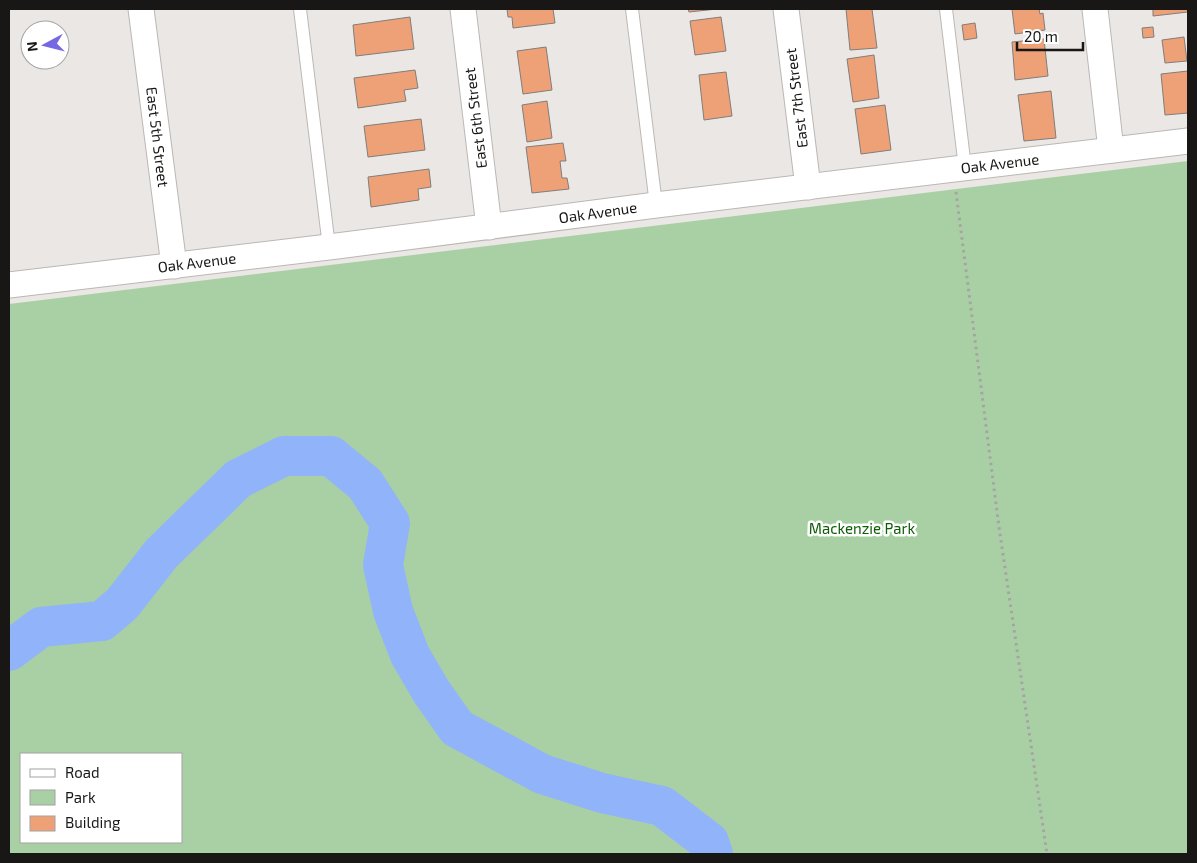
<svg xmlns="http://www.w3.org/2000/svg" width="1197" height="863" viewBox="0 0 1197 863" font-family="'Exo 2',sans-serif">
  <rect width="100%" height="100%" fill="#ebe7e5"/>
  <path fill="#a9d0a5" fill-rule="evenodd" d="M1188,161V854H9V304ZM21,754H181V842H21Z"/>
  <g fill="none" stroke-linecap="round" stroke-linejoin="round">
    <path stroke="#91b3f9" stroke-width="40" d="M9,651L41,627L102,621L122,604L161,554L238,479L284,456H331L365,484L390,523L383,565L393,611L410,655L431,691L457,728L542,774L602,793L662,806L709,842L713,854"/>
  </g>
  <g fill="#eea177" stroke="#817d7b">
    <path d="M507,9H553L555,23L513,28L512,17H508Z"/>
    <path d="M688,9H717L689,12Z"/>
    <path d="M846,9H872L877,48L850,50Z"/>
    <path d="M1012,9H1039L1040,14L1043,13L1045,30L1015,34Z"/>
    <path d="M1153,9H1188V12L1153,16Z"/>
    <path d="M410,17L414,49L356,56L353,25Z"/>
    <path d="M721,17L726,51L695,55L690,21Z"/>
    <path d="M975,23L977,38L964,40L962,25Z"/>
    <path d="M1153,27L1154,37L1143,38L1142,28Z"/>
    <path d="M1184,37L1187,61L1165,63L1162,40Z"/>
    <path d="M1044,39L1048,76L1015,80L1012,42Z"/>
    <path d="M546,47L552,90L523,94L517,51Z"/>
    <path d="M874,55L879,98L853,102L847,59Z"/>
    <path d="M415,70L418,88L404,90L406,101L358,108L354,78Z"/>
    <path d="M1188,71V113L1165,115L1161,74Z"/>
    <path d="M726,72L732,116L704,120L699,75Z"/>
    <path d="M1051,91L1056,138L1024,141L1018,95Z"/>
    <path d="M547,101L552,138L527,142L522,105Z"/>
    <path d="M885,105L891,150L861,154L855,109Z"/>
    <path d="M421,119L425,150L368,157L364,126Z"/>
    <path d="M563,143L566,161H560L562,178H567L569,189L532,193L526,147Z"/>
    <path d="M429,169L431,187L418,189L419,200L371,207L368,177Z"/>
  </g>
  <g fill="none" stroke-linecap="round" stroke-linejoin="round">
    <g stroke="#bbb7b5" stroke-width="14">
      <g id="lane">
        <path d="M300,9L329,247"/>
        <path d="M632,9L656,205"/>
        <path d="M946,9L965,168"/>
      </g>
    </g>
    <g stroke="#bbb7b5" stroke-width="27">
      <g id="street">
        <path d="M141,9L174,266"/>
        <path d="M463,9L489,227"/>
        <path d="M786,9L808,187"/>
        <path d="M1095,9L1111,150"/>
        <path d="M9,285L337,246L656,205L1188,141"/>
      </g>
    </g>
    <path stroke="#a6a3a2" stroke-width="3" stroke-dasharray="2.5 4" stroke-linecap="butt" d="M956,192L999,527L1047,854"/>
    <use href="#lane" stroke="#fff" stroke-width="12"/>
    <use href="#street" stroke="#fff" stroke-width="25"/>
  </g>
  <g text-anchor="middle" stroke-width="5" stroke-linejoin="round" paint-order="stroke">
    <g font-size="15" fill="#181716" stroke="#fff">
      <text transform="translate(797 98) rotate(-97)" y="5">East 7th Street</text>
      <text transform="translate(476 118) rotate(-97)" y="5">East 6th Street</text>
      <text transform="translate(157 137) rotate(83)" y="5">East 5th Street</text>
      <text transform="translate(1000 164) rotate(-7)" y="5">Oak Avenue</text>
      <text transform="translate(598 213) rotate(-8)" y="5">Oak Avenue</text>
      <text transform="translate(197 263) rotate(-7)" y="5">Oak Avenue</text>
    </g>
    <g font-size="15" fill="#0d5f07" stroke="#fff">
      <text x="862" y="534">Mackenzie Park</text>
    </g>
  </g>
  <rect width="1197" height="863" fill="none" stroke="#181716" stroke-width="20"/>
  <rect x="20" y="753" width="162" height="90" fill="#ffffff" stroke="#a3a2a2"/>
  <rect x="30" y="769" width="25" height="8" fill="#ffffff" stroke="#a3a2a2"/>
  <text x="65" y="778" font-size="15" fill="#181716">Road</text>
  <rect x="30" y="790" width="25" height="15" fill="#a9d0a5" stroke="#a3a2a2"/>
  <text x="65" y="803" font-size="15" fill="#181716">Park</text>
  <rect x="30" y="816" width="25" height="15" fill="#eea177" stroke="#a3a2a2"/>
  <text x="65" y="828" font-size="15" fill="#181716">Building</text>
  <g transform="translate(45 45) rotate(263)"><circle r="24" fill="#ffffff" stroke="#a3a2a2"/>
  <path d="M0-4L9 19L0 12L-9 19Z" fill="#7667e2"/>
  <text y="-8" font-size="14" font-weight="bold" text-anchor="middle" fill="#181716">N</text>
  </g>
  <path d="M1017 42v8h66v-8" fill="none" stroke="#181716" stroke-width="2.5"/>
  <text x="1024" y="42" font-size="15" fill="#181716" stroke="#ffffff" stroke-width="4" paint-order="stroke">20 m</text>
</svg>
